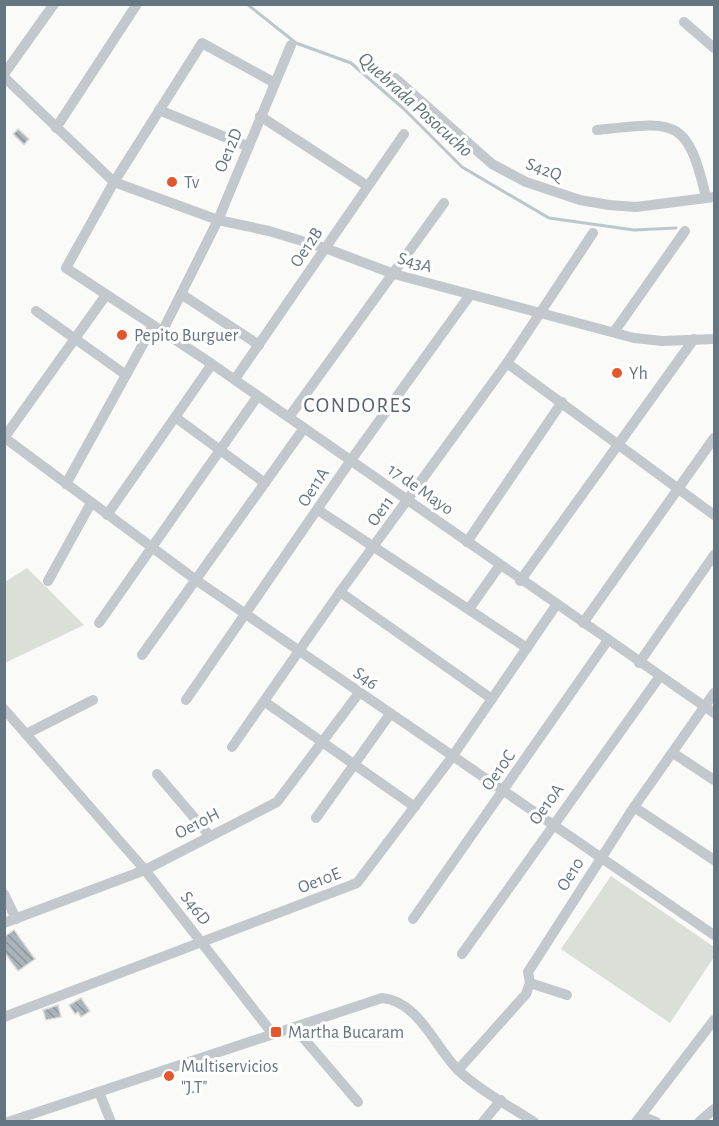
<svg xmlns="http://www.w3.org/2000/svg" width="719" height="1126" viewBox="0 0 719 1126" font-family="'Alegreya Sans',sans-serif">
  <defs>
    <pattern id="building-back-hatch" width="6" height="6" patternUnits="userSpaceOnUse" patternTransform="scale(1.5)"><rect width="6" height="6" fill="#aab3b9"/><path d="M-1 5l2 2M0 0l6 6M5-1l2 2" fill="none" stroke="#8e969c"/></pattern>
  </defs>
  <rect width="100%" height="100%" fill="#fafaf8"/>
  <g fill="#dadfd7">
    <path d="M27,568L84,625L5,663V582Z"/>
    <path d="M611,876L714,947V957L670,1023L561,949Z"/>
  </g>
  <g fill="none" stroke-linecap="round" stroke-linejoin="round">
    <path stroke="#bbc7cb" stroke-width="3" d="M247,4L296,43L351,63L404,109L462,167L549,218L634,230L676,228"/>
  </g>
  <g fill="url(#building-back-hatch)" stroke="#dcdcda" stroke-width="1.5">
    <path d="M18,129L29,139L24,145L13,134Z"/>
    <path d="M14,930L35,959L18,971L4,952V937Z"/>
    <path d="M81,998L90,1011L81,1017L78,1012L75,1014L69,1005Z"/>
    <path d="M58,1005L61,1017L46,1020L43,1010Z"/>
  </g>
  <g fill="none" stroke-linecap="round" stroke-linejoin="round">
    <g stroke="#c3c8cc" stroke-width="10">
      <path d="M684,22L714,48"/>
      <path d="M4,74L54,4"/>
      <path d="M4,77L114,182L218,220L269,231L325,248L394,274L634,338L662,341L714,339"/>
      <path d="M395,78L492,164L526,182L580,200L609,205L636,207L714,197"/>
      <path d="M273,82L202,43L114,182L66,268L212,364L714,713"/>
      <path d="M159,110L247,146"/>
      <path d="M260,116L366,185"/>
      <path d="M56,128L137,4"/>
      <path d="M597,130C674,122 687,115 706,197"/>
      <path d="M181,294L259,345"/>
      <path d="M36,311L126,375"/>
      <path d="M162,332L218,220L291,45"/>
      <path d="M614,332L685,231"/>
      <path d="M507,363L714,515"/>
      <path d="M235,379L404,134"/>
      <path d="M175,417L265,483"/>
      <path d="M289,417L444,203"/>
      <path d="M4,438L106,295"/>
      <path d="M5,438L196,580L714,935"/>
      <path d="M66,484L153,326"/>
      <path d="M318,510L527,648"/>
      <path d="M107,515L212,364"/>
      <path d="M467,542L562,402"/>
      <path d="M48,581L91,503"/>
      <path d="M520,581L694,339"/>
      <path d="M340,592L492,699"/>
      <path d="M469,609L500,565"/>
      <path d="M99,623L257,397"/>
      <path d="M583,623L714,438"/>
      <path d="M142,655L304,428"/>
      <path d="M639,663L714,555"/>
      <path d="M186,700L351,460L470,295"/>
      <path d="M265,702L415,807"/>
      <path d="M4,709L145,870L272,1033"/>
      <path d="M26,734L93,700"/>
      <path d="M232,747L340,592L507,363L593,233"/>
      <path d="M673,753L714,780"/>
      <path d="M157,774L209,835"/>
      <path d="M634,807L714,860"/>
      <path d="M316,818L390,714"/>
      <path d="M4,894L16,919"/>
      <path d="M413,919L608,640"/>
      <path d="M4,923L145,870L277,802L359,693"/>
      <path d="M462,954L660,676"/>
      <path d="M530,983L567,995"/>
      <path d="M4,1017L357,883L452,757L557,604"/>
      <path d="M294,1027L358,1102"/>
      <path d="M458,1070L526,994L530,983L528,972L634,807L714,693"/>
      <path d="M99,1092L111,1122"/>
      <path d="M641,1116L656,1122"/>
      <path d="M8,1122L382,998C418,1001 434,1045 457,1069C476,1088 511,1107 534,1122"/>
      <path d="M483,1122L501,1100"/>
      <path d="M636,1122L714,1020"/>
      <path d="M699,1122L714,1109"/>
    </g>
  </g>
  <g fill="#e4572e" stroke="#fff" stroke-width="2">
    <circle cx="172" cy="182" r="6"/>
    <circle cx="122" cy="335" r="6"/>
    <circle cx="617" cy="373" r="6"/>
    <rect x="270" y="1026" width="12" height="12" rx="3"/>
    <circle cx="169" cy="1076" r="6"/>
  </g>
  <g text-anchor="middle" stroke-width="6" stroke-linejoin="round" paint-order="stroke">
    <g font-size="18" fill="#657683" stroke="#fff">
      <text transform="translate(228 150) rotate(-67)" y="6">Oe12D</text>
      <text transform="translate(544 169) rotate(20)" y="6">S42Q</text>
      <text transform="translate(306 247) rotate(-56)" y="6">Oe12B</text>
      <text transform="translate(415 262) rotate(16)" y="6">S43A</text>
      <text transform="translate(313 487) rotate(-57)" y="6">Oe11A</text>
      <text transform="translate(421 489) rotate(35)" y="6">17 de Mayo</text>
      <text transform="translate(380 511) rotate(-54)" y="6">Oe11</text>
      <text transform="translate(366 678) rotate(35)" y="6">S46</text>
      <text transform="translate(498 770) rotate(-55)" y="6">Oe10C</text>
      <text transform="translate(546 804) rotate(-54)" y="6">Oe10A</text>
      <text transform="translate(197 823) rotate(-27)" y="6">Oe10H</text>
      <text transform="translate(570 874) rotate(-58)" y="6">Oe10</text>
      <text transform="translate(319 880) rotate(-21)" y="6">Oe10E</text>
      <text transform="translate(196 908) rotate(52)" y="6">S46D</text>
    </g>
    <g font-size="18" fill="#657683" stroke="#fff" text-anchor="start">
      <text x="184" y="188">Tv</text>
      <text x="134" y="341">Pepito Burguer</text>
      <text x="629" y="379">Yh</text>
      <text x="288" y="1038">Martha Bucaram</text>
      <text x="181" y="1072">Multiservicios<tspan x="181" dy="21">"J.T"</tspan></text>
    </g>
    <g font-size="20" font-style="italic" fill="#60757c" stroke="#fff">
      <text transform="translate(416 104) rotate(42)" y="7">Quebrada Posocucho</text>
    </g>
    <g font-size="21" letter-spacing="1.5" fill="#57646e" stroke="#fff">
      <text x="358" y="412">CONDORES</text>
    </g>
  </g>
  <rect width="719" height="1126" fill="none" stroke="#657683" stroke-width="12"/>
</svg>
